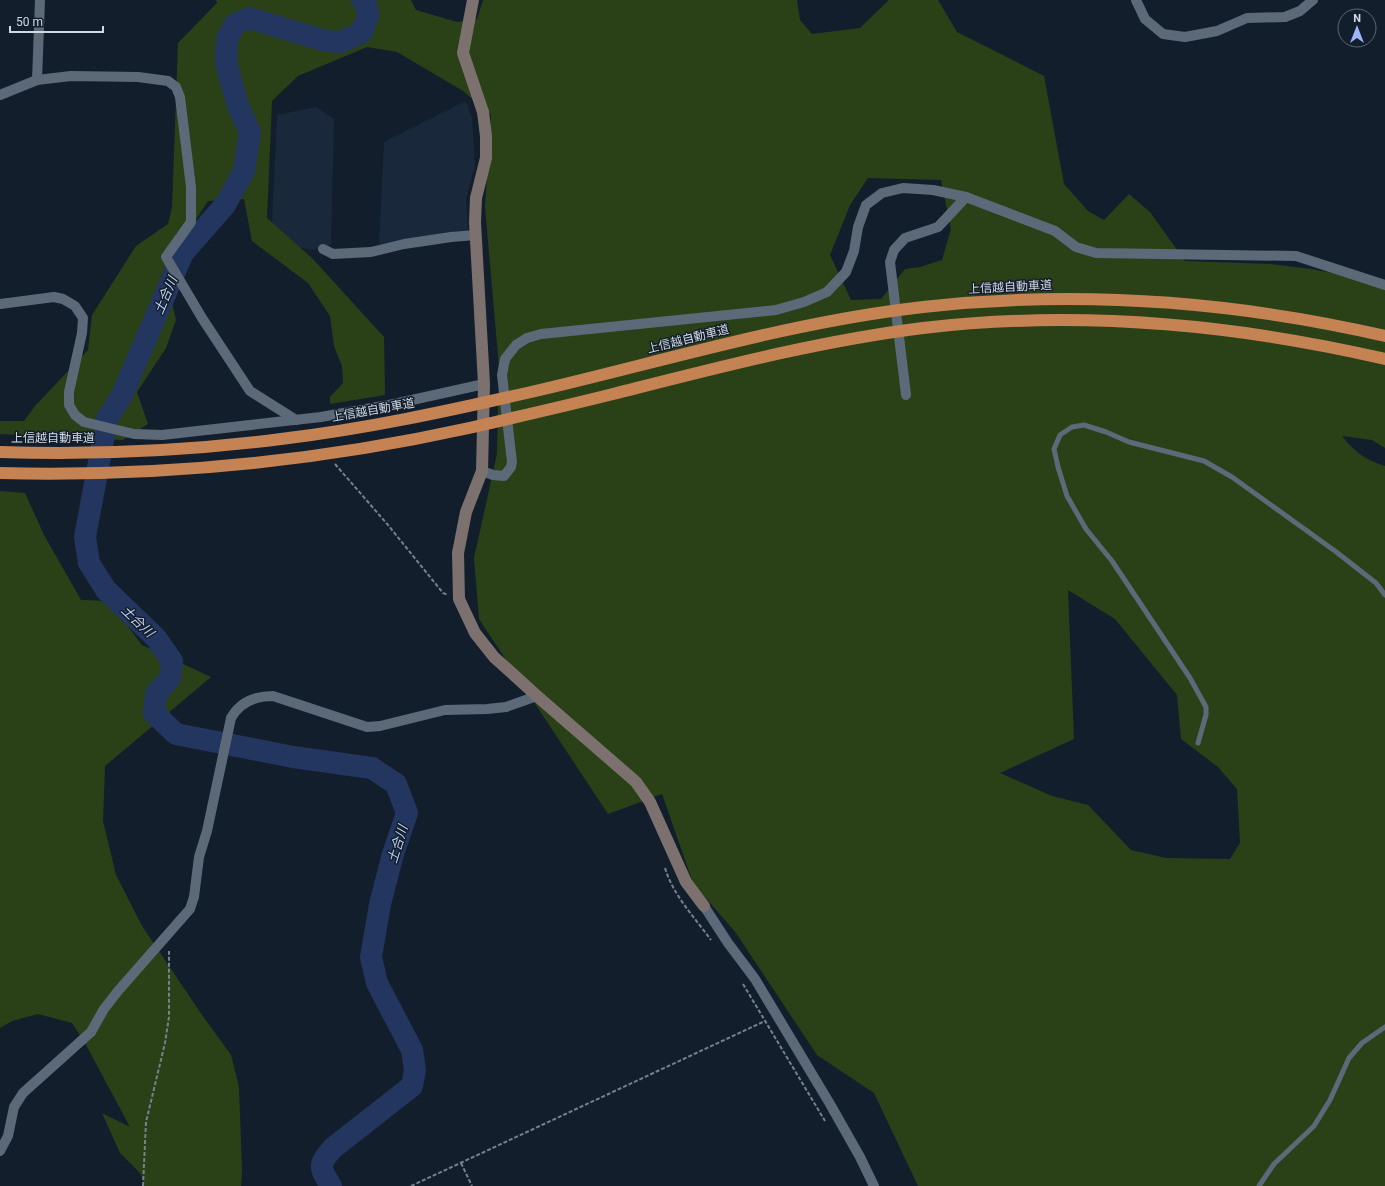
<svg xmlns="http://www.w3.org/2000/svg" width="1385" height="1186" viewBox="0 0 1385 1186" font-family="Roboto,'Noto Sans JP',sans-serif">
  <rect width="100%" height="100%" fill="#131e2c"/>
  <g fill="#19283b">
    <path d="M466,101L472,118L475,165L466,199L468,231L379,244L384,142Z"/>
    <path d="M316,107L334,119L331,245L313,250L271,243L277,115Z"/>
  </g>
  <g fill="#2a4118" fill-rule="evenodd">
    <path d="M216,0H411L416,10L457,22L477,19L483,0H797L800,20L812,34L860,28L889,0H938L957,32L1044,76L1064,184L1088,211L1104,220L1129,194L1150,212L1185,261L1269,264L1311,269L1385,283V448L1372,440L1342,436C1356,453 1364,459 1385,466V1186H918L874,1093L817,1055L736,933L693,883L662,794L608,814L479,619L474,558L497,454L499,367L485,207L491,115L463,91L397,52L367,47L298,76L272,101L267,218L312,258L384,337L385,395L330,404V397L343,383L342,366L334,346L330,316L308,283L252,241L244,199L208,201L164,269L176,320L166,348L137,392L148,424L123,440L0,434V421H24L35,406L88,350L92,315L136,246L168,224L172,208L178,43L217,3ZM868,178L941,180L951,229L942,260L920,267L905,269L881,299L851,300L830,255L850,205ZM1068,590L1115,619L1177,695L1181,739L1218,767L1237,789L1240,843L1230,859L1166,858L1131,850L1088,805L1052,796L1000,773L1074,739Z"/>
    <path d="M0,491L25,493L44,535L81,600L109,601L142,645L211,677L105,766L103,821L116,875L142,926L202,1015L231,1055L239,1087L242,1170L241,1186H144L141,1174L120,1153L102,1113L130,1127L85,1043L72,1023L38,1014L12,1021L0,1028Z"/>
  </g>
  <g fill="none" stroke-linecap="round" stroke-linejoin="round">
    <path stroke="#22365f" stroke-width="22" d="M331,1186C319,1167 318,1165 333,1148L412,1086L415,1070L412,1050L377,983L371,957L380,904L393,854L407,813L396,784L372,768L293,757L176,734L154,713L156,694L170,678L172,661L156,638L106,590L89,563L85,537L107,419L122,395L183,253L225,205L244,171L250,132L238,106L226,63L227,39L235,24L249,18L326,41L341,42L362,32L368,15L366,3L362,0"/>
    <g stroke="#77808c" stroke-width="2" stroke-dasharray="4 2" stroke-linecap="butt">
      <path d="M335,464L388,525L443,593L448,595"/>
      <path d="M665,868C673,895 695,918 711,940"/>
      <path d="M743,984L825,1121"/>
      <path d="M461,1163L472,1186"/>
      <path d="M143,1186L146,1122L165,1043L169,1017V951"/>
      <path d="M411,1186L765,1021"/>
    </g>
    <g stroke="#5c6979" stroke-width="5">
      <path d="M1198,743L1206,715V707L1190,678L1112,561L1086,529L1067,496L1058,467L1054,449L1060,435L1072,427L1084,425L1106,432L1129,442L1204,461L1232,477L1335,551L1376,583L1385,595"/>
      <path d="M1259,1186L1274,1164L1314,1126L1330,1100L1349,1058L1362,1043L1385,1027"/>
    </g>
    <g stroke="#5c6979" stroke-width="10">
      <path d="M1136,0L1145,19L1163,34L1185,37L1217,31L1247,18L1285,17L1300,11L1313,0"/>
      <path d="M37,80L40,0"/>
      <path d="M0,95L37,80L71,76L138,77L168,81L176,87L180,97L191,187V222L166,257L202,318L250,391L296,420"/>
      <path d="M323,249L333,254L371,252L404,244L451,237L476,235"/>
      <path d="M0,304L54,297L63,299L75,306L83,318L82,333L69,392V405L75,415L84,422L134,434L162,435L321,417L394,404L484,384"/>
      <path d="M906,395L890,262L894,250L905,238L938,227L966,197"/>
      <path d="M482,471L493,475L504,476L511,467L512,462L502,375L505,359L516,345L527,338L541,334L776,310L804,302L827,292L846,272L854,251L858,227L866,205L882,193L903,188L933,190L966,197L1055,231L1076,247L1096,253L1296,256L1385,285"/>
      <path d="M704,906L728,943L755,979L830,1104L860,1157L874,1186"/>
      <path d="M0,1151L8,1136L14,1107L23,1093L91,1032L104,1009L118,991L190,909L194,897L199,857L207,831L231,718C240,702 255,696 273,696L367,727L380,726L445,710L487,709L506,707L537,696"/>
    </g>
    <path stroke="#7c716e" stroke-width="12" d="M473,0L463,53L483,112L486,136V158L476,198L475,222L484,384L482,471L466,512L458,553L459,599L475,633L494,657L537,696L636,782L650,802L686,882L704,906"/>
    <g stroke="#c58354" stroke-width="12">
      <path d="M0,452C94,455 188,451 281,439C365,429 448,411 531,392C661,362 790,322 923,307C1078,290 1233,301 1385,336"/>
      <path d="M0,473C158,477 315,462 469,428C517,417 565,406 613,394C716,368 818,341 923,328C1078,310 1234,324 1385,359"/>
    </g>
  </g>
  <g text-anchor="middle" stroke-width="3" stroke-linejoin="round" paint-order="stroke">
    <g font-size="12" fill="#d2d9e3" stroke="#131e2c">
      <text transform="translate(1010 287) rotate(-3)" y="4">上信越自動車道</text>
      <text transform="translate(688 339) rotate(-14)" y="4">上信越自動車道</text>
      <text transform="translate(373 410) rotate(-10)" y="4">上信越自動車道</text>
      <text x="53" y="442">上信越自動車道</text>
    </g>
    <g font-size="13" font-style="italic" fill="#c5d5f1" stroke="#131e2c">
      <text transform="translate(165 295) rotate(-67)" y="5">土合川</text>
      <text transform="translate(138 621) rotate(44)" y="5">土合川</text>
      <text transform="translate(397 844) rotate(-73)" y="5">土合川</text>
    </g>
  </g>
  <g transform="translate(1357 28)"><circle r="19" fill="#131e2c" stroke="#5f6975"/>
  <path d="M0-3L7 15L0 10L-7 15Z" fill="#9db4fd"/>
  <text y="-6" font-size="11" font-weight="bold" text-anchor="middle" fill="#d2d9e3">N</text>
  </g>
  <path d="M10 26v6h93v-6" fill="none" stroke="#d2d9e3" stroke-width="2"/>
  <text x="16" y="26" font-size="12" fill="#d2d9e3" stroke="#131e2c" stroke-width="3" paint-order="stroke">50 m</text>
</svg>
